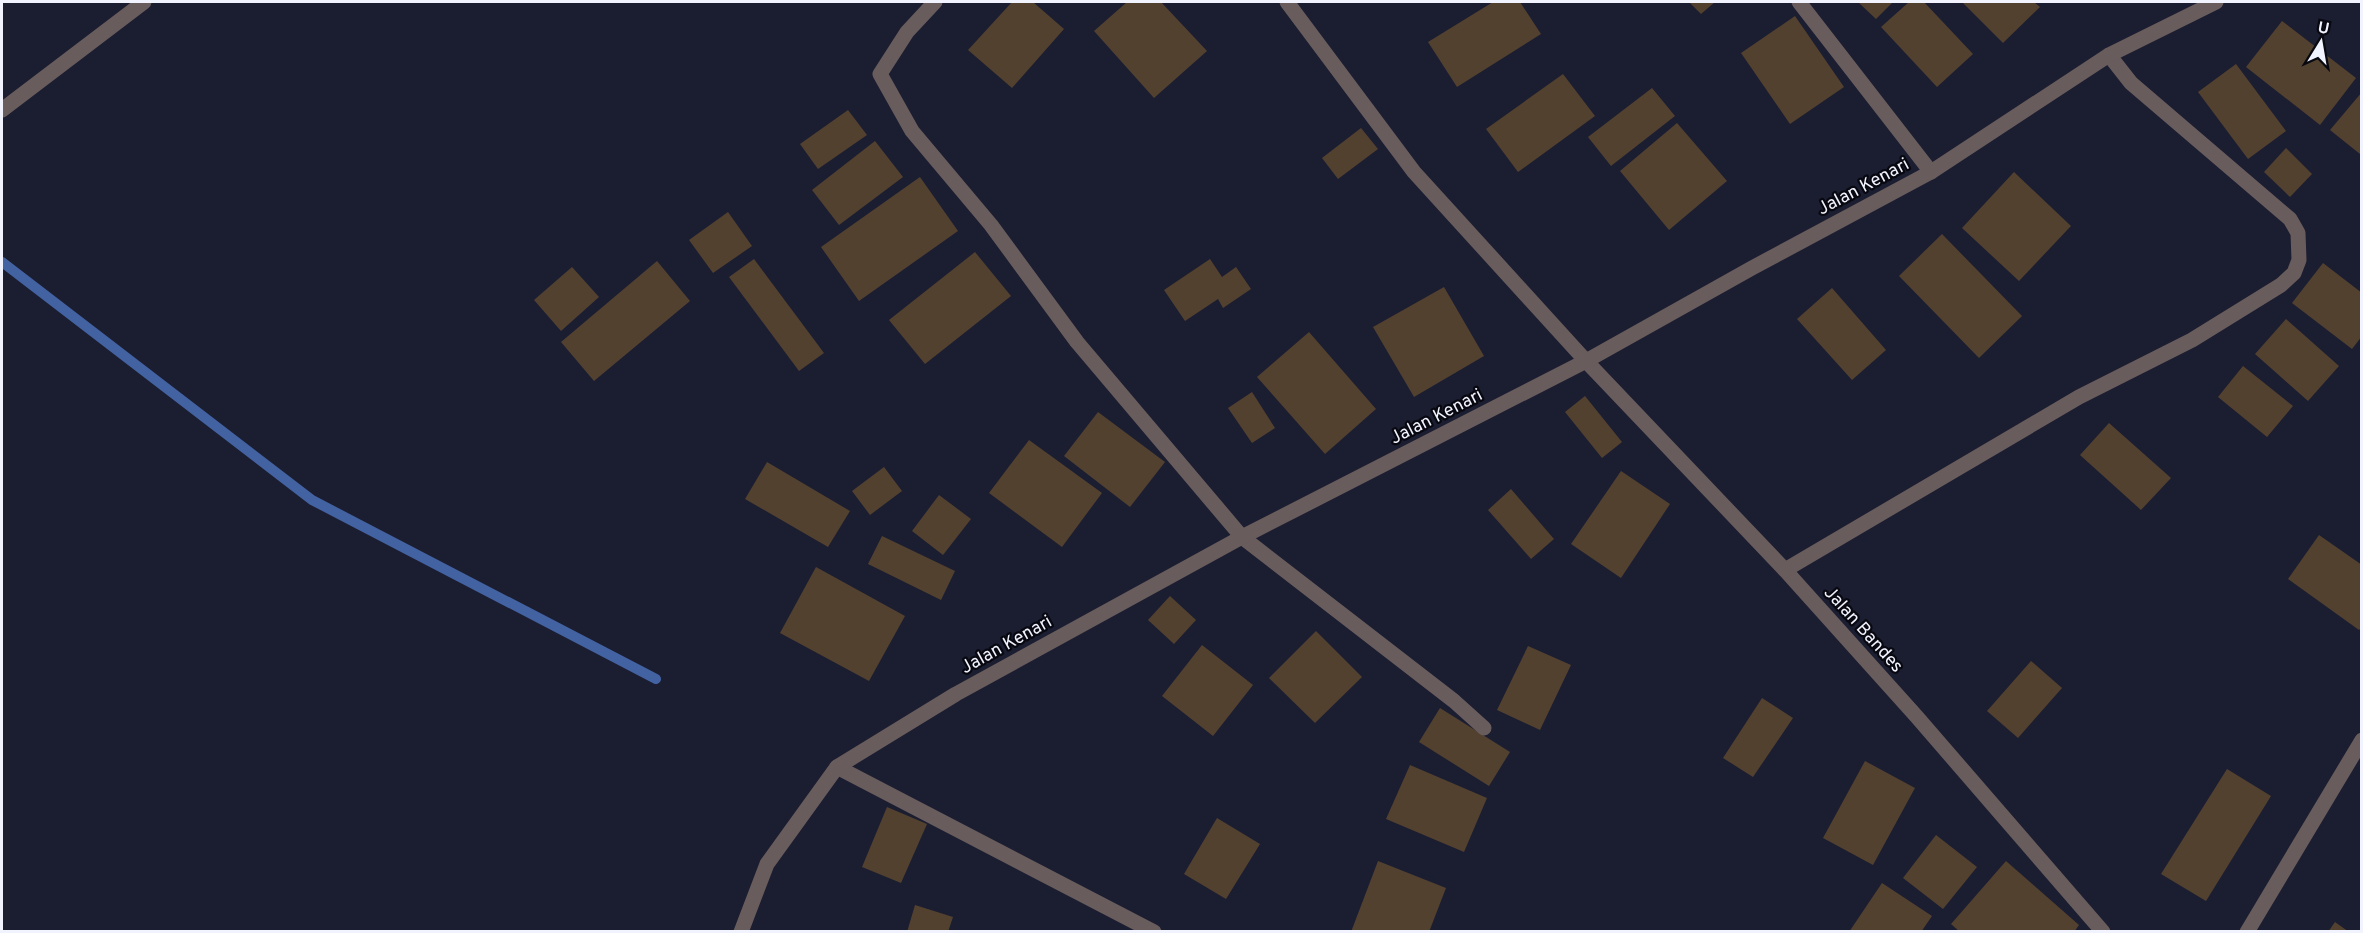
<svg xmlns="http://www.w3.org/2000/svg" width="2363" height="933" viewBox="0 0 2363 933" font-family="Overpass,sans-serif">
  <rect width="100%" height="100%" fill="#1b1d30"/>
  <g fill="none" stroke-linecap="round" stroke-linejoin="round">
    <path stroke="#4362a1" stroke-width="10" d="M2,262L312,500L656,679"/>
  </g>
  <g fill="#534130">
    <path d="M1012,2H1033L1064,29L1012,88L968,50Z"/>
    <path d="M1127,2H1161L1207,51L1154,98L1094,31Z"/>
    <path d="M1493,2H1520L1541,34L1457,87L1428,42Z"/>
    <path d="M1689,2H1715L1701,14Z"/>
    <path d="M1858,2H1893L1876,19Z"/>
    <path d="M1909,2H1924L1973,54L1937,87L1881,27Z"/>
    <path d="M1962,2H2034L2040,7L2003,43Z"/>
    <path d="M1795,16L1844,87L1790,124L1741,53Z"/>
    <path d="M2282,21L2356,78L2320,125L2246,67Z"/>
    <path d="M2236,64L2286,131L2248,159L2198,92Z"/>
    <path d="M1563,74L1595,116L1518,172L1486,129Z"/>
    <path d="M1652,88L1675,116L1611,166L1588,137Z"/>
    <path d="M2362,92V151L2360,154L2330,130Z"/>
    <path d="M848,110L867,135L818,169L800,144Z"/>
    <path d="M1677,123L1727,181L1669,230L1620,171Z"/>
    <path d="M1361,128L1378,149L1338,179L1322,158Z"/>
    <path d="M875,141L903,177L839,225L812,190Z"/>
    <path d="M2286,148L2312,174L2290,197L2264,172Z"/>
    <path d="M2014,172L2071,226L2019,281L1962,228Z"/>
    <path d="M920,177L958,231L859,301L821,247Z"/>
    <path d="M728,212L752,246L713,273L689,240Z"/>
    <path d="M1942,234L2022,316L1979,358L1899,276Z"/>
    <path d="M975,252L1011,296L925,364L889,320Z"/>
    <path d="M754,259L824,353L799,371L729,277Z"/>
    <path d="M1210,259L1222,277L1236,267L1251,289L1223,308L1218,299L1185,321L1164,290Z"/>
    <path d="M657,261L690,301L594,381L561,342Z"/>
    <path d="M2323,263L2362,293V336L2352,349L2292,303Z"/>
    <path d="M572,267L599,297L561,331L534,300Z"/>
    <path d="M1444,287L1484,356L1414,397L1373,327Z"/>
    <path d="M1832,288L1886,350L1852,380L1797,319Z"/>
    <path d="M2286,319L2339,366L2308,401L2255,354Z"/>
    <path d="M1309,332L1376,409L1325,454L1257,377Z"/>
    <path d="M2243,366L2293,406L2267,437L2218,397Z"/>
    <path d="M1252,392L1275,428L1252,443L1228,408Z"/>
    <path d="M1585,396L1622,442L1602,458L1565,412Z"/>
    <path d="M1098,412L1165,462L1130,507L1064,456Z"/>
    <path d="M2109,423L2171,478L2141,510L2080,455Z"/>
    <path d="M1029,440L1102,493L1062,547L989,493Z"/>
    <path d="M767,462L850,511L828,547L745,499Z"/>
    <path d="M884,467L902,491L870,515L852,491Z"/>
    <path d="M1621,471L1670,504L1621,578L1571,544Z"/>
    <path d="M1511,489L1554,539L1531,559L1488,510Z"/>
    <path d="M939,495L971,519L943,555L912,531Z"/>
    <path d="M2319,535L2362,565V627L2359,630L2288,579Z"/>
    <path d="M882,536L955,571L941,600L868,564Z"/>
    <path d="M816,567L905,616L869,681L780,633Z"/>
    <path d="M1170,596L1196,620L1174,644L1148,620Z"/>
    <path d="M1316,631L1362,677L1315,723L1269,678Z"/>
    <path d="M1202,645L1253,685L1213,736L1162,696Z"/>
    <path d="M1528,646L1571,665L1540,730L1497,710Z"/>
    <path d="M2031,661L2062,688L2018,738L1987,711Z"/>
    <path d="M1762,698L1793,718L1753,777L1723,758Z"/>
    <path d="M1440,708L1510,752L1489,786L1419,742Z"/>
    <path d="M1865,761L1915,788L1873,865L1823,838Z"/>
    <path d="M1410,765L1487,798L1464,852L1386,819Z"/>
    <path d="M2227,769L2271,796L2206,901L2161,874Z"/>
    <path d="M887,807L927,824L901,883L862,867Z"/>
    <path d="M1217,818L1260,844L1226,899L1184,874Z"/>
    <path d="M1936,835L1977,867L1943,909L1903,878Z"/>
    <path d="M1378,861L1446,888L1429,932H1351Z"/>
    <path d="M2006,861L2079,925L2074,932H1960L1951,924Z"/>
    <path d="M1882,883L1932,916L1921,932H1849Z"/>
    <path d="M915,905L953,917L948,932H907Z"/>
    <path d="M2335,922L2349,932H2328Z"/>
  </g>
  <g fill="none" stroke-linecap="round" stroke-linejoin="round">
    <g stroke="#695c5d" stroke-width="15">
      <path d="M935,2L907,32L880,74L912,131L991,225L1077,342L1242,537L1454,701L1484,728"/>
      <path d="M1287,2L1414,172L1586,361L1785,570L1917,717L2103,932"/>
      <path d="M1799,2L1931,172"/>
      <path d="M2,110L144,2"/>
      <path d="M1785,570L2079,397L2192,340L2281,285L2294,273L2299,260L2298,233L2290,219L2131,83L2109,55"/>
      <path d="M837,767L1154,932"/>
      <path d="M741,932L767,864L837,767L956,694L1242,537L1586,361L1752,268L1931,172L2109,55L2216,2"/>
      <path d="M2247,932L2362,740"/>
    </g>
  </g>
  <g text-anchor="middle" stroke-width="4.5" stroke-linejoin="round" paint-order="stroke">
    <g font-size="18" fill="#f1f3fe" stroke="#080811">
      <text transform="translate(1863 186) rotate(-28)" y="6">Jalan Kenari</text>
      <text transform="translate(1436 416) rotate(-27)" y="6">Jalan Kenari</text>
      <text transform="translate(1864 629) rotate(48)" y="6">Jalan Bandes</text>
      <text transform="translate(1006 644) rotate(-29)" y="6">Jalan Kenari</text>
    </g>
  </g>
  <rect width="2363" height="933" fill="none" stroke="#f1f3fe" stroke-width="6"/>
  <g transform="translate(2321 42) rotate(11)" stroke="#080811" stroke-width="4.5" paint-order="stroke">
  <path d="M0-4.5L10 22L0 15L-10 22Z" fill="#f1f3fe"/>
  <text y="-9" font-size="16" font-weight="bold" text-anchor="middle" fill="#f1f3fe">U</text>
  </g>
</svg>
